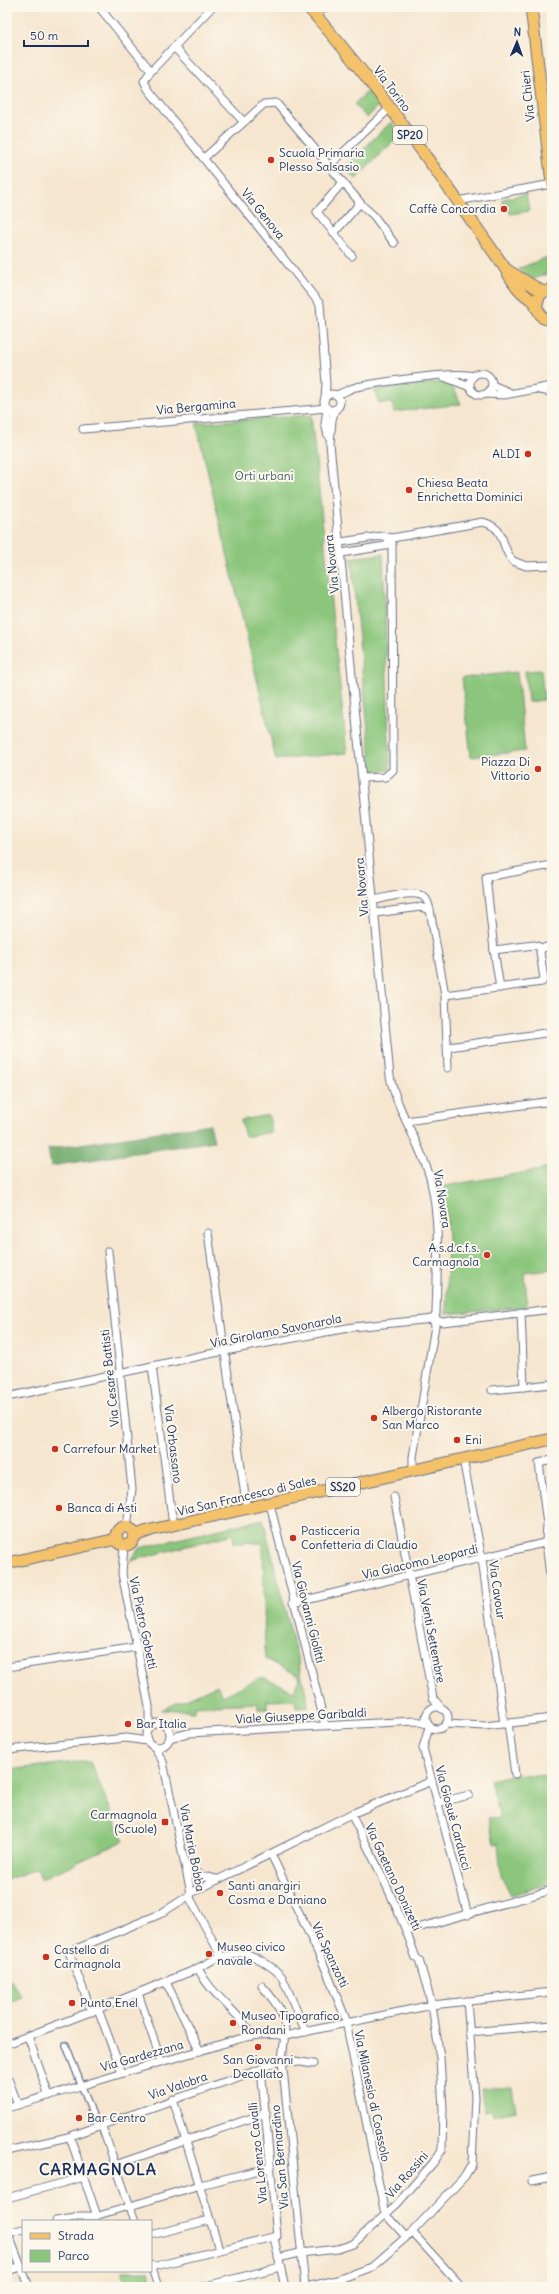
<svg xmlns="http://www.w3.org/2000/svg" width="559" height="2294" viewBox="0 0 559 2294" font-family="Delius,sans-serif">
  <rect width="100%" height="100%" fill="#fbf7ec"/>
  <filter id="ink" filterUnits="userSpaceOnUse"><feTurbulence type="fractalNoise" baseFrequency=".025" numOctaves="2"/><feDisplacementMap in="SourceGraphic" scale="8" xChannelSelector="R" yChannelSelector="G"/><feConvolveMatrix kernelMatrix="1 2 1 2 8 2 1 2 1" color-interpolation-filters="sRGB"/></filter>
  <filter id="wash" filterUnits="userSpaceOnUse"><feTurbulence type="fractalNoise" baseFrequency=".012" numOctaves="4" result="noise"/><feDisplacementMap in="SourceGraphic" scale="16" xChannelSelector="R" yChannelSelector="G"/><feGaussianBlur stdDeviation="0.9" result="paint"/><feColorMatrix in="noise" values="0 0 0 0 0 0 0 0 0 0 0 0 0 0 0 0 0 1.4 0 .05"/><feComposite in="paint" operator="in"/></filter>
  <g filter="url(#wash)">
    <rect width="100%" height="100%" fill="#f6e6cf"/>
    <g fill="#8bc67b" stroke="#537a6c">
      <path d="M369,90L380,104L367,118L354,104Z"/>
      <path d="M391,122L400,135L356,179L344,168Z"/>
      <path d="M526,194L529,211L510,214L508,203L503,204L502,199Z"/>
      <path d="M552,255V274L542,275L533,280L518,269Z"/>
      <path d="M448,381L455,391L461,404L394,412L392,403H379L374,389Z"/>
      <path d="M311,415L347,753L276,760L196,423Z"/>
      <path d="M383,554L390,770L372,771L351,558Z"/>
      <path d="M541,670L544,700L528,702L525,671Z"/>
      <path d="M517,672L525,751L471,757L462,678Z"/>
      <path d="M269,1115L272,1132L245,1137L241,1120Z"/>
      <path d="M552,1168V1270L525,1273L527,1307L446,1314L448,1237L444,1186Z"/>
      <path d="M263,1519L309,1706L296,1707L295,1700L267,1701V1709H258L257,1703L194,1706V1712H189L188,1710H161L217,1685L223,1696L259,1678H266L294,1691L300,1676L265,1659L263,1543H252V1541H246L245,1543H234L233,1534L130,1561L140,1548Z"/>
      <path d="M76,1762H90L124,1841L41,1879L37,1868L7,1880V1770Z"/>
      <path d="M515,1774L552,1776V1883L511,1895L501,1875L498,1843L494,1844L488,1818L500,1817L490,1780Z"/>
      <path d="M7,1975L22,1997L7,2003Z"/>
      <path d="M512,2087L516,2111L493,2116L492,2110L484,2111L481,2089Z"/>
      <path d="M122,2271H149L152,2284L148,2287H127Z"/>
    </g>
    <path fill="#70ab6b" stroke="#466d64" d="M210,1124L214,1141L51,1166L48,1149Z"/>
  </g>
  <g filter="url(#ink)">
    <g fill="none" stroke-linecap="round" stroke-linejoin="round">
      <g stroke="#686f86" stroke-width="8">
        <g id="pedestrian">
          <path d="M66,2045L97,2126"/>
          <path d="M97,2216L130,2206"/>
          <path d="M68,2219L79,2216"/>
        </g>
      </g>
      <g stroke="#686f86" stroke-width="9">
        <g id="minor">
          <path d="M99,7L151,71"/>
          <path d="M212,7L151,71L144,81L148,89L320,304L326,384L325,398"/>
          <path d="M314,14L326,7"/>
          <path d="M174,47L243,121"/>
          <path d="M204,158L264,104L276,103L363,206L374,216L394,243"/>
          <path d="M330,165L391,107"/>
          <path d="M343,182L317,212L334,233L360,203"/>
          <path d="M457,201L552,184"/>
          <path d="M334,233L352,256"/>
          <circle cx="481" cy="384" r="11"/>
          <path d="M444,377L470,387"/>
          <path d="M492,385L509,392"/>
          <path d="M539,390L552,392"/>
          <path d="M486,394L504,395L552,386"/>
          <circle cx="332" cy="402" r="8"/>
          <path d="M336,395C343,393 349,389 356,387C377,383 457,370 473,376"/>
          <path d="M335,409L332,420L330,444L390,1076C397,1112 420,1142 430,1178C441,1222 437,1269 436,1314L433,1319L435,1326L413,1457V1471"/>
          <path d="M83,429L327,408L325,424L328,436"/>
          <path d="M341,542L382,536L392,538L385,546L342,553"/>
          <path d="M363,778L385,777L393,770L392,538L483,522C508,529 499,546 513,561L526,566L552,565"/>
          <path d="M375,900C386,898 417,888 425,898C428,901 429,906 430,910L445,995L448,1068"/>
          <path d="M376,913L420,907L430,910"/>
          <path d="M494,950L486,877L552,865"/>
          <path d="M500,988L494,950L534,945L542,948L552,946"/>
          <path d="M445,995L542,982L544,979L540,952L542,948"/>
          <path d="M449,1047L552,1032"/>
          <path d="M406,1121L552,1101"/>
          <path d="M208,1233L247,1510"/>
          <path d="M108,1251L132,1489L127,1527"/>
          <path d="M521,1312L524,1387"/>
          <path d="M152,1366L173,1525"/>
          <path d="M492,1390L552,1384"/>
          <path d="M7,1397L204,1355L353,1327L433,1319L443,1322L552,1309"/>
          <path d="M463,1459L482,1559L504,1724"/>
          <path d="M552,1460L539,1463L547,1524L546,1542L552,1592"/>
          <path d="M394,1497L433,1698L442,1709"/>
          <path d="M270,1504L325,1725"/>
          <path d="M124,1545L122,1574L149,1706V1726"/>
          <path d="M293,1603L552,1541"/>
          <path d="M7,1667L137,1647"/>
          <circle cx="437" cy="1718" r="11"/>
          <circle cx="158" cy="1735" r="12"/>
          <path d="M508,1723L515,1774"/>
          <path d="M447,1724L485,1726L552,1718"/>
          <path d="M429,1727L423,1748L468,1915"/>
          <path d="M170,1738L188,1733L416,1721L427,1724"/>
          <path d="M154,1746L163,1762L191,1893L190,1898L221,1956"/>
          <path d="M7,1750L126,1738L147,1741"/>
          <path d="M437,1803L469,1795"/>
          <path d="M271,1854L324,1965L345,2017L385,2214L406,2237"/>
          <path d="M186,1867L202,1876L216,1879"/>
          <path d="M191,1893L351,1814L432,1781"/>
          <path d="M407,1931L552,1890"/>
          <path d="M221,1956C229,1957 232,1954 239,1953C251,1952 275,1968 282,1977L306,2032"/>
          <path d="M198,1968C211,1996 238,2010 253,2036"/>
          <path d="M166,1982L200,2051"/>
          <path d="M138,1993L161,2061"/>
          <path d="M98,2009L122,2073"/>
          <path d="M92,2012L69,1952L160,1914L190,1895"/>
          <path d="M469,2032L552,2025"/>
          <path d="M28,2036L49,2096"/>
          <path d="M7,2044L103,2007L192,1971L221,1956"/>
          <path d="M7,2076L18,2105"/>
          <path d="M173,2099L219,2249"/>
          <path d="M7,2108C71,2089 135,2069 199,2051C227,2043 256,2030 285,2036L432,2005L552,1992"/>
          <path d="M101,2124L135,2221"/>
          <path d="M70,2137L97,2216H79"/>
          <path d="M7,2151L68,2137L261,2069L282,2059C287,2021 288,2016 262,1986"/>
          <path d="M115,2165L266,2113"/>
          <path d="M532,2181L552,2177"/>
          <path d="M7,2198L84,2177"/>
          <path d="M130,2206L200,2185L271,2167"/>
          <path d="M56,2221L68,2219"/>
          <path d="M7,2231L29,2287"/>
          <path d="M412,2232L462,2287"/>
          <path d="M7,2233L23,2229"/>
          <path d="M151,2235L210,2220"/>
          <path d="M274,2238L285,2287"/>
          <path d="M278,2258L300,2253L338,2249L353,2244L397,2204L433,2163L442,2150L443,2109L440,2058L432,2005L419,1960L416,1958C399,1908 375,1861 351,1814"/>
          <path d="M151,2265L158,2287"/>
          <path d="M152,2267L277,2236L261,2069"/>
          <path d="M7,2271L21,2267"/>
          <path d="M202,2287L280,2267"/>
          <path d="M305,2287L282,2059L313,2064"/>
          <path d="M306,2287L337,2280L372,2267L412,2232L465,2176L472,2164L475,2097L467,2001"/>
        </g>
      </g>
      <g stroke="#686f86" stroke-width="13">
        <g id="primary">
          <path d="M308,7C381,89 442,179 505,268C513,283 521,295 536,302"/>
          <path d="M531,7L552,183"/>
          <path d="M507,270L543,292"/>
          <path d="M552,289L540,294L536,307L543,318L552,320"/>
          <circle cx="125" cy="1536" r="9"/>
          <path d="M134,1536L151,1530L552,1439"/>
          <path d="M7,1563L117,1539"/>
        </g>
      </g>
      <use href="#pedestrian" stroke="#fff" stroke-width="5.5"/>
      <use href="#minor" stroke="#fff" stroke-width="7"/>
      <use href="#primary" stroke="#f4c26a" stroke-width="11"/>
    </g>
  </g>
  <g fill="#c8321e" stroke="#fbf7ec" stroke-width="1.5">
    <circle cx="271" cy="160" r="4"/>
    <circle cx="504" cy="209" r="4"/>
    <circle cx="528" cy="454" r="4"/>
    <circle cx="409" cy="490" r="4"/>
    <circle cx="538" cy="769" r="4"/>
    <circle cx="487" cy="1255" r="4"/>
    <circle cx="374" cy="1418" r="4"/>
    <circle cx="457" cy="1440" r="4"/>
    <circle cx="55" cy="1449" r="4"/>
    <circle cx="59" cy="1508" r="4"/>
    <circle cx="293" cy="1538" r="4"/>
    <circle cx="128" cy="1724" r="4"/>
    <rect x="161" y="1818" width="8" height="8" rx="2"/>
    <circle cx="220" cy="1893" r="4"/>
    <circle cx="209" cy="1954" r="4"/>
    <circle cx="46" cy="1957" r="4"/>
    <circle cx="72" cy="2003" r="4"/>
    <circle cx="233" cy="2023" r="4"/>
    <circle cx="258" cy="2047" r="4"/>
    <circle cx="79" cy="2118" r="4"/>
  </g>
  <g text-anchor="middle" stroke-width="4" stroke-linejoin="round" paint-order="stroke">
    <g fill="#fbf7ec" stroke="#5e6b89" stroke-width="1">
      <rect x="393" y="126" width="34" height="18" rx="3"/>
      <rect x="326" y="1478" width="34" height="18" rx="3"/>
    </g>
    <g font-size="11" font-weight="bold" fill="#1b2f5e">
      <text x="410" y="139">SP20</text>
      <text x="343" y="1491">SS20</text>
    </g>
    <g font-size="12" fill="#1b2f5e" stroke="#fbf7ec">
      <text transform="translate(392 89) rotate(53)" y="4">Via Torino</text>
      <text transform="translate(528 96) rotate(-96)" y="4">Via Chieri</text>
      <text transform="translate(263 214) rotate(51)" y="4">Via Genova</text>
      <text transform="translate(196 407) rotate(-5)" y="4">Via Bergamina</text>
      <text transform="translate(332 564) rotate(-96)" y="4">Via Novara</text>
      <text transform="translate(362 887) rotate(-95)" y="4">Via Novara</text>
      <text transform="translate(442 1199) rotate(81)" y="4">Via Novara</text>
      <text transform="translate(276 1331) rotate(-11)" y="4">Via Girolamo Savonarola</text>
      <text transform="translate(110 1378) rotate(-96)" y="4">Via Cesare Battisti</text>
      <text transform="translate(173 1444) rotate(83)" y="4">Via Orbassano</text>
      <text transform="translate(247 1496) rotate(-13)" y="4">Via San Francesco di Sales</text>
      <text transform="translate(420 1562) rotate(-13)" y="4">Via Giacomo Leopardi</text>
      <text transform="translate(497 1590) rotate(82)" y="4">Via Cavour</text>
      <text transform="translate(308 1612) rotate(76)" y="4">Via Giovanni Giolitti</text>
      <text transform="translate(143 1623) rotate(78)" y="4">Via Pietro Gobetti</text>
      <text transform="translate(431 1631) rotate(79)" y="4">Via Venti Settembre</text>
      <text transform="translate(301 1716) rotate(-3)" y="4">Viale Giuseppe Garibaldi</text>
      <text transform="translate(453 1818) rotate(75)" y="4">Via Giosuè Carducci</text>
      <text transform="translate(192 1848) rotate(79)" y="4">Via Maria Bobba</text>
      <text transform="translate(393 1877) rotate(65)" y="4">Via Gaetano Donizetti</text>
      <text transform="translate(330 1955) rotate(65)" y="4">Via Spanzotti</text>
      <text transform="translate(142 2056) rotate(-16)" y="4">Via Gardezzana</text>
      <text transform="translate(178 2086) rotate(-19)" y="4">Via Valobra</text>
      <text transform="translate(372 2096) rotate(78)" y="4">Via Milanesio di Coassolo</text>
      <text transform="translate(258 2153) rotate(-96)" y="4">Via Lorenzo Cavalli</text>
      <text transform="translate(280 2157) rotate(-95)" y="4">Via San Bernardino</text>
      <text transform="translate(407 2175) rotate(-49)" y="4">Via Rossini</text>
    </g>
    <g font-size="12" fill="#1b2f5e" stroke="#fbf7ec" text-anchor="start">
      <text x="279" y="157">Scuola Primaria<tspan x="279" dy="14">Plesso Salsasio</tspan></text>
      <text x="496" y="213" text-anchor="end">Caffè Concordia</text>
      <text x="520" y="458" text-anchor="end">ALDI</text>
      <text x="417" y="487">Chiesa Beata<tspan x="417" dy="14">Enrichetta Dominici</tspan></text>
      <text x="530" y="766" text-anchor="end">Piazza Di<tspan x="530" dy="14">Vittorio</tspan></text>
      <text x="479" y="1252" text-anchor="end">A.s.d.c.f.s.<tspan x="479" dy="14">Carmagnola</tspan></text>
      <text x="382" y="1415">Albergo Ristorante<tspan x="382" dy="14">San Marco</tspan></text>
      <text x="465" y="1444">Eni</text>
      <text x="63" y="1453">Carrefour Market</text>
      <text x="67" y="1512">Banca di Asti</text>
      <text x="301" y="1535">Pasticceria<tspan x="301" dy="14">Confetteria di Claudio</tspan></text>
      <text x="136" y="1728">Bar Italia</text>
      <text x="157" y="1819" text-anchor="end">Carmagnola<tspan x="157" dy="14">(Scuole)</tspan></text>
      <text x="228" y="1890">Santi anargiri<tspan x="228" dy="14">Cosma e Damiano</tspan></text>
      <text x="217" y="1951">Museo civico<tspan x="217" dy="14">navale</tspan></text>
      <text x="54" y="1954">Castello di<tspan x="54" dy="14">Carmagnola</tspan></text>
      <text x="80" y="2007">Punto Enel</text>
      <text x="241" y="2020">Museo Tipografico<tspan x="241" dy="14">Rondani</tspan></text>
      <text x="258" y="2064" text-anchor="middle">San Giovanni<tspan x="258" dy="14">Decollato</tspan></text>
      <text x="87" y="2122">Bar Centro</text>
    </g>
    <g font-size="12" fill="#3d5c67" stroke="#fbf7ec">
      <text x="264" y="480">Orti urbani</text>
    </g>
    <g font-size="16" font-weight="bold" letter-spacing="1" fill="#1b2f5e" stroke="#fbf7ec">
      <text x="98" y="2175">CARMAGNOLA</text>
    </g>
  </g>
  <rect width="559" height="2294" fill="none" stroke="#fbf7ec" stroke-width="24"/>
  <rect x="22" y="2220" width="130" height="52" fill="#fbf7ec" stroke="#a1a7b3"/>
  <rect x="30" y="2233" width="20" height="6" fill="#f4c26a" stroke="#a1a7b3"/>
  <text x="58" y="2240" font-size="12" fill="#1b2f5e">Strada</text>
  <rect x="30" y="2250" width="20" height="12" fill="#8bc67b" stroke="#a1a7b3"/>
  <text x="58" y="2260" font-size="12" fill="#1b2f5e">Parco</text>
  <g transform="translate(517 42) rotate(2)" stroke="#fbf7ec" stroke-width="3" paint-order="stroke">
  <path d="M0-3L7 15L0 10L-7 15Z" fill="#1b2f5e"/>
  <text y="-6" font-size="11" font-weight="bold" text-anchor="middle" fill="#1b2f5e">N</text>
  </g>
  <path d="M24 40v6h64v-6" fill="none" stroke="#1b2f5e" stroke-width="2"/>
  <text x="30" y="40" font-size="12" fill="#1b2f5e" stroke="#fbf7ec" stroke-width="3" paint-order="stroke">50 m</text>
</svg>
